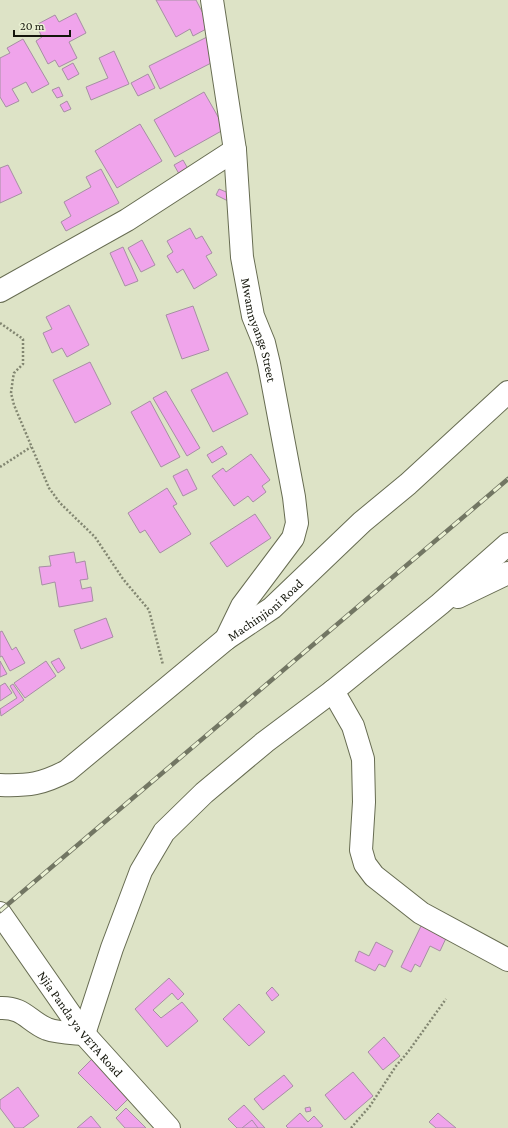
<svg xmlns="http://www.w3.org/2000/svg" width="508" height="1128" viewBox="0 0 508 1128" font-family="'Crimson Pro',serif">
  <rect width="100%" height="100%" fill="#dde3c6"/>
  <g fill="#f0a4eb" stroke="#a68fa3">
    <path d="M156,0H196L210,27L193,36L190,29L176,37Z"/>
    <path d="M76,13L86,33L69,42L77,58L59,67L55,60L48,64L36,41L42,37L36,25L55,15L59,22Z"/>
    <path d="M207,37L219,59L160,89L149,66Z"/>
    <path d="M23,39L49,84L32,93L26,82L12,89L19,101L6,107L0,97V58L10,53L7,48Z"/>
    <path d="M114,51L129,84L91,100L86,87L108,78L99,58Z"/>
    <path d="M73,63L79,74L68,80L62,69Z"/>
    <path d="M148,74L155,88L138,96L131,83Z"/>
    <path d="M59,87L63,96L57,98L52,90Z"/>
    <path d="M204,92L225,129L175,157L154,120Z"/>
    <path d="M67,101L71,109L64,112L60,105Z"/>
    <path d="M140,124L162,161L117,188L95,151Z"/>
    <path d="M183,160L192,176L183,181L174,165Z"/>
    <path d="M8,165L22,193L0,203V168Z"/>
    <path d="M101,169L119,203L66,231L61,222L71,216L64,202L91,187L86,177Z"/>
    <path d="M219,189L231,194L228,201L216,195Z"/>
    <path d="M190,228L196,239L202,236L212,253L206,256L217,275L194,289L183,269L177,273L167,256L173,252L167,241Z"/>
    <path d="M142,240L155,265L141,272L128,248Z"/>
    <path d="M123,247L138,281L125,286L110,253Z"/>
    <path d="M69,305L89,345L67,357L62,348L52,353L43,333L52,329L46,317Z"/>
    <path d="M193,306L209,350L182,359L166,315Z"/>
    <path d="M90,362L111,404L75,423L53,380Z"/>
    <path d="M227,372L248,414L213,432L191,390Z"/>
    <path d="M166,391L200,448L187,456L153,398Z"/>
    <path d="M150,401L180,457L161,467L131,412Z"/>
    <path d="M222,446L227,454L212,463L207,455Z"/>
    <path d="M251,454L270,480L262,486L266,492L253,502L248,496L234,506L212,476L223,468L226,472Z"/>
    <path d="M187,469L197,489L183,496L173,476Z"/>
    <path d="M167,488L177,504L173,506L191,534L160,553L145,530L140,533L128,513Z"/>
    <path d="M255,514L271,538L227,567L210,543Z"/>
    <path d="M74,552L76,563L85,561L88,579L80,580L82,589L91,587L93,601L59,607L55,582L42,585L39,567L51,566L49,556Z"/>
    <path d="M106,618L113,637L81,649L74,630Z"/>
    <path d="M2,631L12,650L16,647L25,663L10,671L2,656L0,657V632Z"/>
    <path d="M59,658L65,668L58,673L51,662Z"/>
    <path d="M0,661L7,674L0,677Z"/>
    <path d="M46,661L56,676L25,698L14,683Z"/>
    <path d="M5,683L12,693L0,701V686Z"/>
    <path d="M13,684L24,700L1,716L0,709L17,698L10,686Z"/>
    <path d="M423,922L448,934L440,951L430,946L420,967L415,964L411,972L401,967Z"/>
    <path d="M376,942L393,951L385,967L379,964L375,971L355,961L359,951L369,956Z"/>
    <path d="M169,978L184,994L178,1000L172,993L153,1010L161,1018L182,1002L198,1021L167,1047L135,1009Z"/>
    <path d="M272,987L279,995L272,1001L266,993Z"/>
    <path d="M239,1004L265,1032L249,1046L223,1019Z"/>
    <path d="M384,1037L400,1056L383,1070L368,1052Z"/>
    <path d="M93,1058L131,1096L116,1111L78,1073Z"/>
    <path d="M353,1072L373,1096L345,1120L325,1095Z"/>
    <path d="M284,1075L293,1086L263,1110L254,1099Z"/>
    <path d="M18,1087L39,1116L23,1128H15L0,1108V1100Z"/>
    <path d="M244,1105L265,1128H237L228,1119Z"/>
    <path d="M310,1107L311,1111L306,1112L305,1108Z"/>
    <path d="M126,1108L146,1128H125L116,1118Z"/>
    <path d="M300,1113L308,1122L314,1116L323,1126L320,1128H288L286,1126Z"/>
    <path d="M438,1113L456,1128H436L429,1122Z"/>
    <path d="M91,1116L101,1128H77Z"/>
    <path d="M252,1120L258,1128H242Z"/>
  </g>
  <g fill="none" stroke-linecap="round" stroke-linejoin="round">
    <g stroke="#676c52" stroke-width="24">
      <g id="minor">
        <path id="s1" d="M212,0L235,150L242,257L253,316L264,343L269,364L294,497L297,523L293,538L242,606L226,639"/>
        <path d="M0,291L127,220L235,150"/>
        <path d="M458,597L508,573"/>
        <path d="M333,691L353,726L363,759L364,802L361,850L365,864L374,876L421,913L508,960"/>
        <path id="s2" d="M0,785C29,786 42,784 67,771L226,639L272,608L362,522L408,484L508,392"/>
        <path id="s3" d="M0,913L84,1034L169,1128"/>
        <path d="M0,1008C24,1007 28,1021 47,1029C58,1033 73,1033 84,1034L112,948L141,871L164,832L204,793L265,742L333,691L440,604L508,544"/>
      </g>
    </g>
    <g stroke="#828671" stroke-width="2.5" stroke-dasharray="2 2" stroke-linecap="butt">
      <path d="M0,323L23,339V364L14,373L13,378L11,393L14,405L49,488L60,503L95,537L123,579L149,610L163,665"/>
      <path d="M0,467L31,447"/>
      <path d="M351,1128L370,1106L396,1066L408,1052L446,999"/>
    </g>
    <use href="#minor" stroke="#fff" stroke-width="22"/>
    <g stroke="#727663" stroke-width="4.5">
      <path id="rail" d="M0,911L508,479"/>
    </g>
    <use href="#rail" stroke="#eaf1d3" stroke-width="3" stroke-dasharray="9" stroke-linecap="butt"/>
  </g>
  <g text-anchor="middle" stroke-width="3.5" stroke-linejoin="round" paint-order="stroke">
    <g font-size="13" fill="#14160b" stroke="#eaf1d3">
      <text dy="5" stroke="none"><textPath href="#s1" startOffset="334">Mwamnyange Street</textPath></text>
      <text dy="5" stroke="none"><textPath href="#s2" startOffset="325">Machinjioni Road</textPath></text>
      <text dy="5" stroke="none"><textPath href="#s3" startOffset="137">Njia Panda ya VETA Road</textPath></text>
    </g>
  </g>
  <path d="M14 30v6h56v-6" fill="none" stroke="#14160b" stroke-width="2"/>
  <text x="20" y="30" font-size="12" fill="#14160b" stroke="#eaf1d3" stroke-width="3" paint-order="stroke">20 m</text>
</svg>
